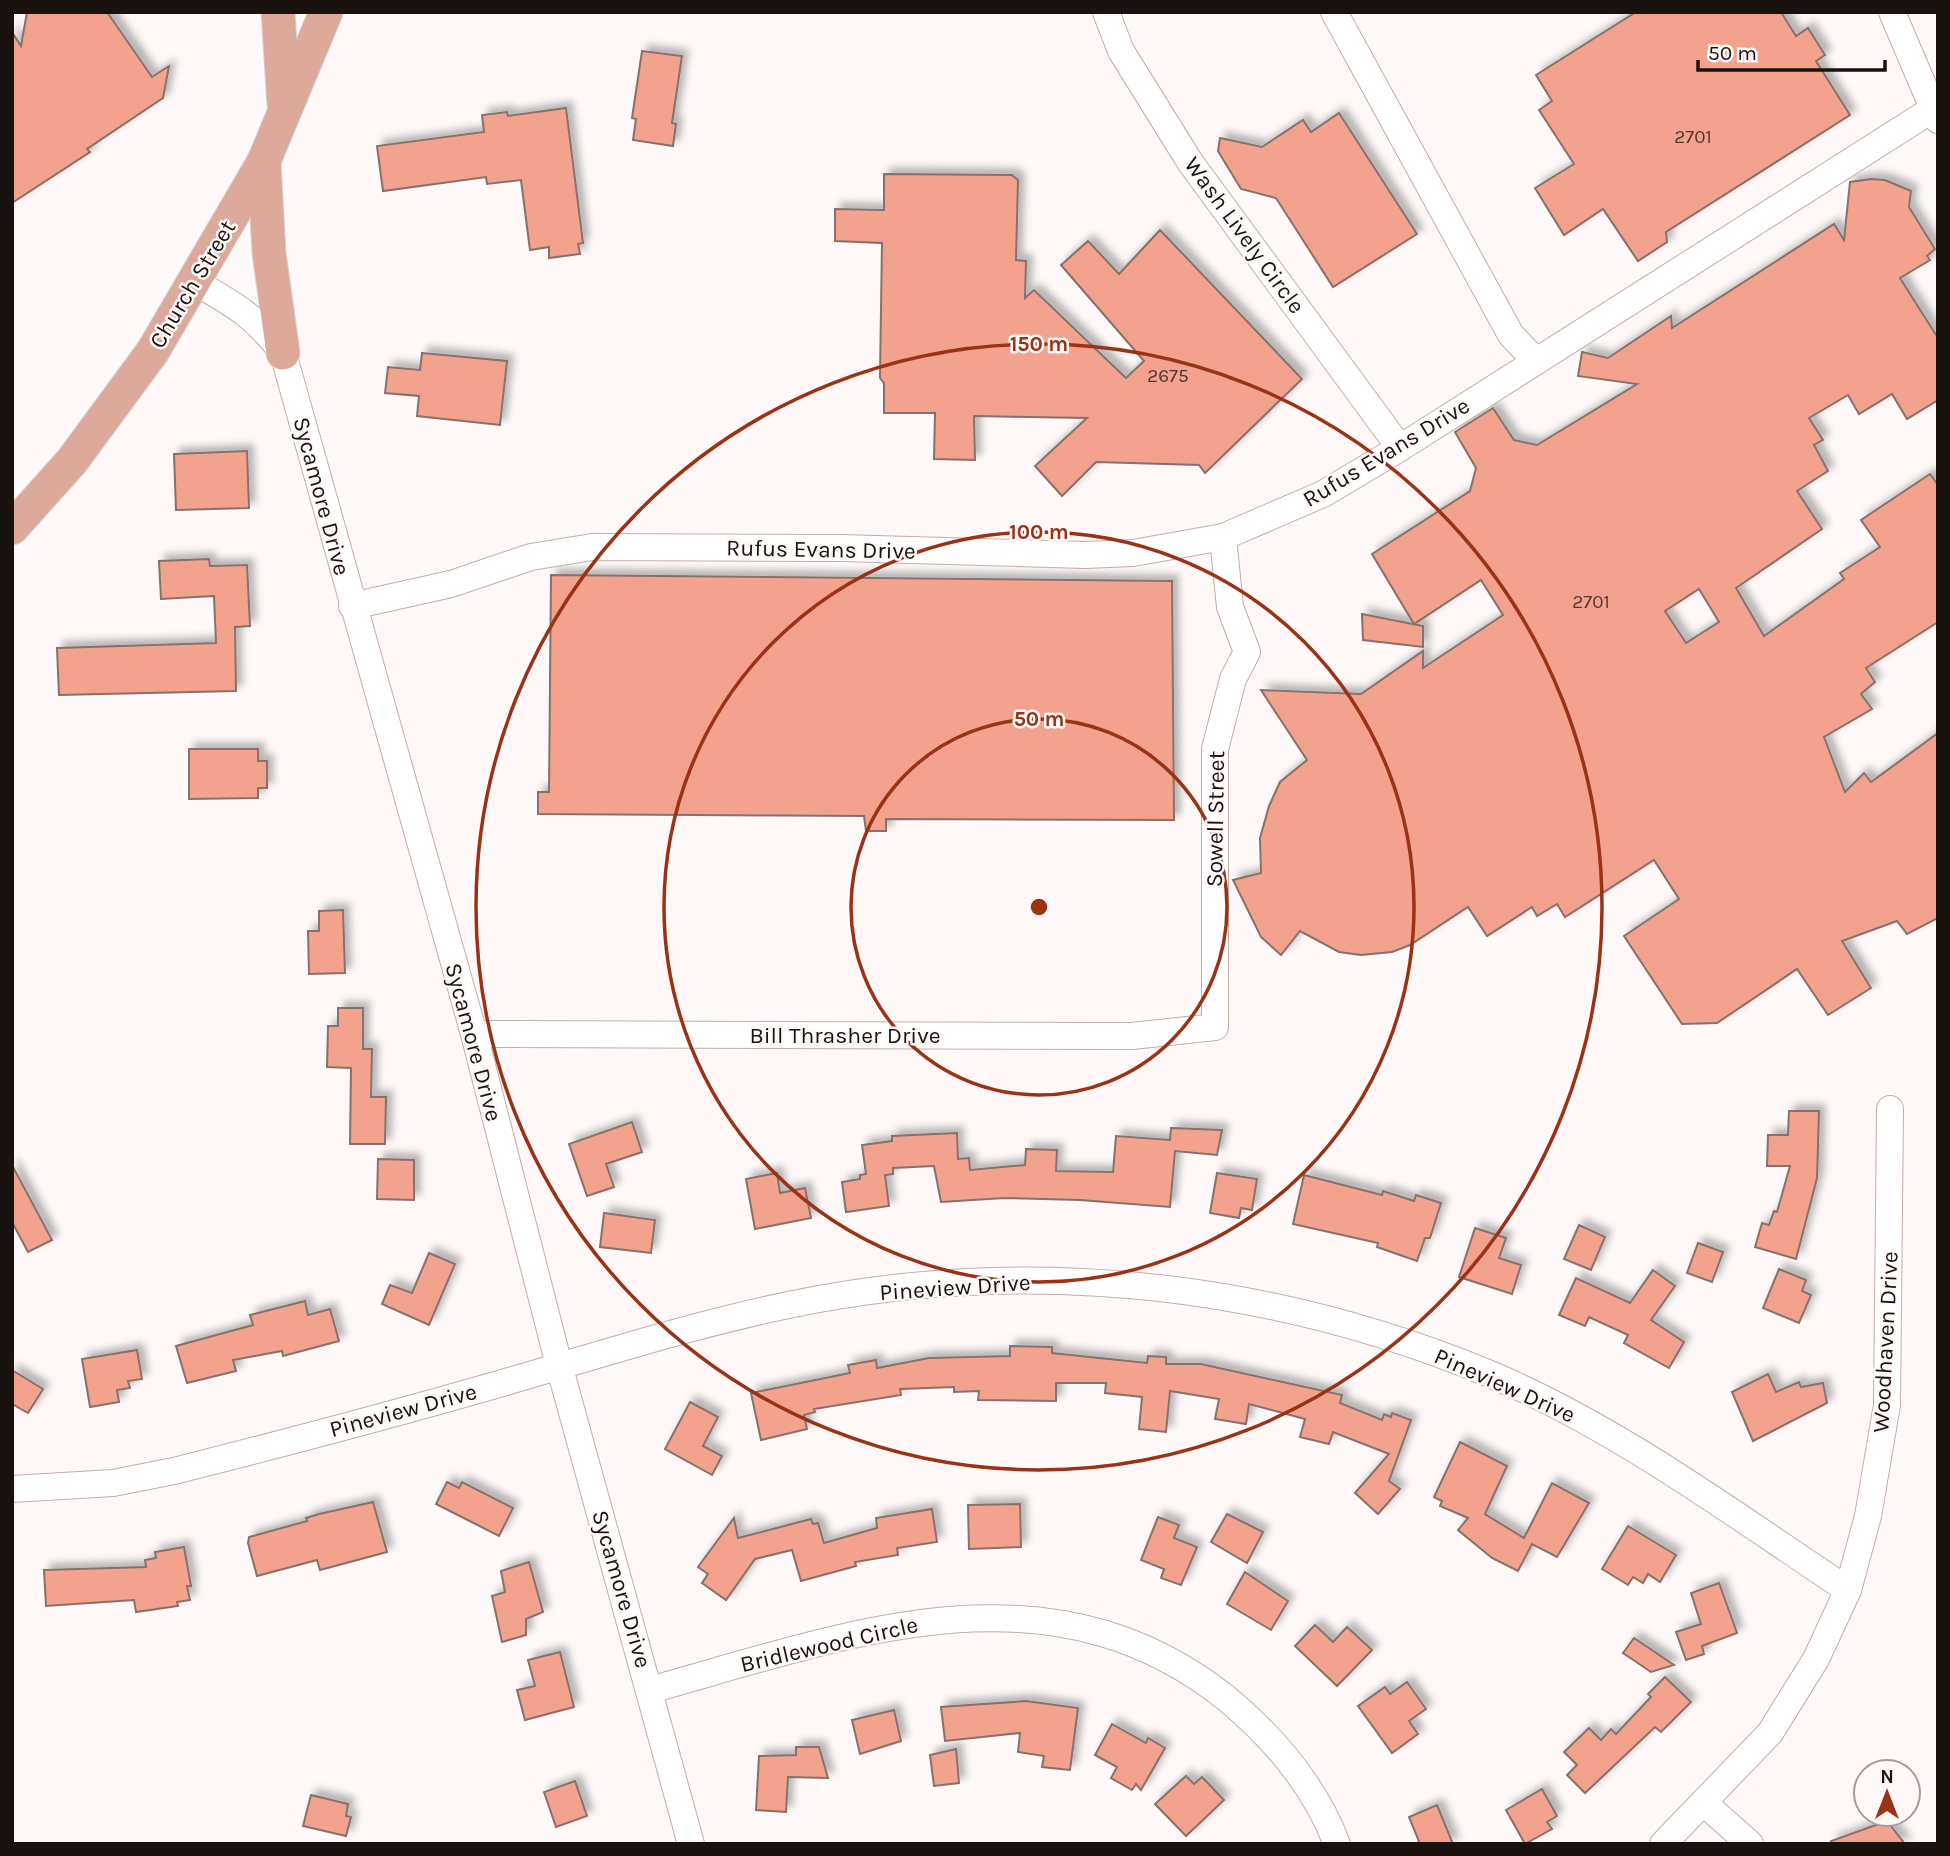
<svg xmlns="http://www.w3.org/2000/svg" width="1950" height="1856" viewBox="0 0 1950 1856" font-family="Karla,sans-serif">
  <defs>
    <filter id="shadow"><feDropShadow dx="6" dy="-6" stdDeviation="3.5" flood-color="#0004"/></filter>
  </defs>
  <rect width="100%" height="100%" fill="#fef9f8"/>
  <g fill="#f3a28d" stroke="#86716c" stroke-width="2" fill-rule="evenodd" filter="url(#shadow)">
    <path d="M27,12H107L152,77L169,66L163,98L87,149L90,152L12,203V32L21,46Z"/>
    <path d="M1636,12H1781L1796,36L1808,28L1825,55L1816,61L1850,115L1666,232L1667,242L1638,261L1603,209L1564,235L1535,188L1574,164L1539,110L1552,101L1536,75Z"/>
    <path d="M642,51L682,56L672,123L676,124L673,146L633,140L636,119L632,118Z"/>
    <path d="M566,108L583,243L578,244L580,254L549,258V247L530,250L521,180L487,184L486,177L383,191L377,146L484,132L482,115L507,112L508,116Z"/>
    <path d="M1339,113L1417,234L1333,287L1276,198L1241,189L1218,151L1220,138L1262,147L1303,120L1311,132Z"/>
    <path d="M884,174L1012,175L1018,180L1016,260L1026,261L1025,298L1034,290L1126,378L1144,361L1061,265L1088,241L1119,274L1160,230L1302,379L1205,473L1199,465L1096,462L1062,496L1035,466L1087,418L974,416L975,460L934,459L935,413H884V383L880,378L882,243L835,241V209L884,210Z"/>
    <path d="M1871,179L1885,180L1911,191L1909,207L1935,249L1927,256L1930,260L1900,278L1938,338V400L1907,419L1892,394L1859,414L1848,395L1809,418L1823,440L1814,445L1828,471L1797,491L1822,529L1736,588L1764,636L1844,579L1840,573L1880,547L1861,520L1930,474L1938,485V622L1866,668L1875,682L1861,694L1872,709L1824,737L1845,792L1864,773L1871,782L1938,733V918L1907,934L1897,921L1842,941L1871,988L1828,1015L1797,969L1717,1023L1682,1024L1624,936L1679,899L1654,860L1565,917L1557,904L1537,916L1532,907L1487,936L1468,907L1410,945L1392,952L1361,955L1339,952L1300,931L1281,955L1261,937L1233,880L1261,873L1260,838L1269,806L1280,782L1307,760L1261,690L1361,694L1423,651V668L1503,615L1481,580L1414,624L1372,554L1470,491L1476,468L1455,432L1493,408L1514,440L1537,445L1637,384L1578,376L1582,352L1608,358L1671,316L1672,328L1834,224L1844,240L1850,182ZM1699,589L1719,622L1686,643L1665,611Z"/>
    <path d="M422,353L507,361L500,425L417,416L419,396L385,393L388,367L420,370Z"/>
    <path d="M247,451L249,508L176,510L174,454Z"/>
    <path d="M209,559L210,566L247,565L250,626L235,627L236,691L59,695L57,648L216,643L214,596L161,599L159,561Z"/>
    <path d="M551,575L1172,581L1174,820L886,819V831H866L864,816L538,814V792H549Z"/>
    <path d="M1362,614L1423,626V647L1363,640Z"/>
    <path d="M189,749H258V761H267V788H258V798L189,799Z"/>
    <path d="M343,910L345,973L309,974L308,931H319V911Z"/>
    <path d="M338,1008H363V1049H372L371,1097H386L385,1144H350L351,1068L327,1067L328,1026H338Z"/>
    <path d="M1789,1111H1819L1817,1178L1796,1259L1755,1247L1762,1223L1769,1225L1774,1211L1777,1212L1790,1166H1767L1768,1135H1788Z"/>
    <path d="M632,1122L642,1152L606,1164L614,1187L587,1196L569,1144Z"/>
    <path d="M1171,1128L1222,1130L1217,1155L1175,1151L1170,1207L1080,1200L1005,1198L941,1202L934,1166L893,1168V1174L885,1175L889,1206L846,1212L842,1182L860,1179V1175L866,1174L862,1145L892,1141V1136L957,1133L958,1159L969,1158L970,1170L1025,1165L1026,1149L1057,1150L1056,1171L1113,1172L1116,1136L1170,1140Z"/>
    <path d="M378,1159L414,1160V1200L377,1199Z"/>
    <path d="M12,1165L52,1240L28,1252L12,1222Z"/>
    <path d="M777,1173L780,1193L805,1188L811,1218L755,1229L746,1179Z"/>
    <path d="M1217,1173L1257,1179L1252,1210L1241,1208L1239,1218L1210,1213Z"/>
    <path d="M1304,1175L1382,1195L1383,1191L1414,1201L1416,1195L1441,1203L1430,1238H1425L1417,1261L1377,1247L1378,1243L1293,1224Z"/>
    <path d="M604,1213L655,1220L651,1253L600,1247Z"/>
    <path d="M1579,1225L1605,1237L1591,1270L1564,1259Z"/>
    <path d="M1475,1228L1506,1238L1499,1258L1521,1265L1512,1294L1459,1277Z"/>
    <path d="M1698,1243L1723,1252L1712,1282L1687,1273Z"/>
    <path d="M429,1253L455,1264L429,1325L382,1304L390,1285L412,1293Z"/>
    <path d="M1779,1269L1806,1280L1802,1291L1811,1295L1799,1323L1763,1308Z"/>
    <path d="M1653,1270L1675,1286L1651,1320L1684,1342L1669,1368L1624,1343L1628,1335L1589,1317L1585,1326L1559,1315L1576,1278L1630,1303Z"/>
    <path d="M305,1301L308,1315L330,1309L339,1341L283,1356L282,1351L233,1360L236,1371L187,1383L176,1346L253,1325L250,1315Z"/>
    <path d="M1010,1346L1052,1347V1353L1147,1363L1148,1356L1166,1357V1364H1201L1342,1395L1340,1403L1382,1420L1384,1414L1391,1417L1392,1413L1411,1420L1389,1481L1400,1489L1378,1514L1355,1493L1389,1454L1333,1432L1329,1444L1300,1437L1305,1419L1249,1404L1246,1424L1215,1419L1219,1399L1170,1391L1166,1432L1139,1429L1142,1397L1105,1393L1106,1383H1056V1401L978,1400L979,1391L954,1392V1387L900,1389L901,1395L814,1409L815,1412L804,1415L807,1429L761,1440L751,1393L850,1373L848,1365L876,1360L877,1368L929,1358L1010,1356Z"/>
    <path d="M137,1350L142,1379L128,1381L130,1388L117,1390L119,1402L90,1407L82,1359Z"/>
    <path d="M12,1370L43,1389L28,1413L12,1404Z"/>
    <path d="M1768,1374L1776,1392L1799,1382L1801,1387L1823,1383L1827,1403L1753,1441L1732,1392Z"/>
    <path d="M690,1402L718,1417L703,1446L722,1456L712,1475L665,1449Z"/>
    <path d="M1460,1442L1507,1466L1485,1514L1524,1538L1552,1483L1589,1503L1557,1557L1532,1544L1518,1571L1492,1558L1458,1530L1468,1518L1440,1506L1442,1501L1434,1497Z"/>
    <path d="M447,1482L459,1488L462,1482L513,1508L499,1536L436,1504Z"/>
    <path d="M373,1502L387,1552L320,1570L317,1560L257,1576L248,1543L249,1537L307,1521L306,1518L319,1514Z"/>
    <path d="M1020,1504L1021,1547L969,1549L968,1505Z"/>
    <path d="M932,1509L937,1542L897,1548L898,1555L855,1562L856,1566L801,1581L792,1550L755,1559L726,1600L702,1583L708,1574L698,1567L734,1518L738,1538L811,1519L813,1524L818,1523L824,1543L877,1528L876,1518Z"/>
    <path d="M1227,1514L1263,1532L1247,1563L1211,1542Z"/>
    <path d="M1158,1517L1179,1525L1174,1538L1197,1547L1181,1585L1161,1578L1164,1569L1141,1560Z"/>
    <path d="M1628,1526L1676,1555L1660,1582L1648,1574L1643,1583L1633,1577L1628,1585L1602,1569Z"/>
    <path d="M184,1547L191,1586H187L190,1600L177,1602L178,1606L136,1612L134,1600L46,1606L44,1570L146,1567L145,1560L156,1558L155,1552Z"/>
    <path d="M529,1562L543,1612L526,1619V1635L502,1642L492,1596L505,1592L501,1571Z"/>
    <path d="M1245,1572L1288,1601L1271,1630L1227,1604Z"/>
    <path d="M1719,1583L1737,1633L1702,1646L1704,1654L1686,1660L1676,1632L1701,1624L1691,1593Z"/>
    <path d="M1315,1625L1333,1642L1347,1627L1372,1650L1337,1686L1295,1646Z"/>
    <path d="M1634,1638L1674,1665L1651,1672L1623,1653Z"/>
    <path d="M560,1652L574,1707L525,1720L517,1690L535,1686L528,1660Z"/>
    <path d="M1665,1677L1691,1702L1661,1732L1655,1727L1585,1793L1567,1775L1577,1765L1564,1752L1589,1728L1601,1740L1611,1729L1616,1734L1651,1697L1648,1694Z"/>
    <path d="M1407,1682L1426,1709L1409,1721L1418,1734L1392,1753L1358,1706L1385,1687L1390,1694Z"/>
    <path d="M1026,1701L1078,1708L1070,1770L1042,1767L1044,1756L1018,1752L1020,1733L945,1741L941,1707Z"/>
    <path d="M894,1710L901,1741L860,1754L852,1720Z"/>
    <path d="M1112,1724L1146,1743L1148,1738L1165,1748L1141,1790L1136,1784L1132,1790L1111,1778L1117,1767L1095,1755Z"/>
    <path d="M796,1747H819L828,1778L788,1777L786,1812L756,1810L759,1756L796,1755Z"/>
    <path d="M956,1749L959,1783L934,1786L930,1755Z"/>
    <path d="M1186,1776L1194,1784L1202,1777L1224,1800L1186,1836L1155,1804Z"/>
    <path d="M575,1781L587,1816L556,1827L544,1792Z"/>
    <path d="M1542,1789L1557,1816L1547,1822L1552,1829L1525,1844L1506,1810Z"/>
    <path d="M311,1795L348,1804L346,1816L351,1817L346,1836L303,1826Z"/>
    <path d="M1437,1805L1453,1844H1420L1409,1817Z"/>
    <path d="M1887,1821L1905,1844H1832L1831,1841Z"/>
  </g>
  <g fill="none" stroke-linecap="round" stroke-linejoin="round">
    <g stroke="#c4ada6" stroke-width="28">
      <g id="minor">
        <path d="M1106,12L1121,51L1190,162L1400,448"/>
        <path d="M1334,12L1511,335L1535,360"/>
        <path d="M1892,12L1938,120"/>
        <path d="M195,282C235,305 255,316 283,353L474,1034L559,1365L691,1844"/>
        <path d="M352,606L451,584L531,557L592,547L840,548L1085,555L1133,553L1223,537L1323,494L1400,448L1933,109"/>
        <path d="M474,1034L1132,1036L1215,1027V749L1233,679L1247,652L1230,607L1223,537"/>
        <path d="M12,1489L113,1483L174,1471C281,1444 387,1416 492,1386C600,1355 709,1319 819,1299C1046,1258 1278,1286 1490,1374C1618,1428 1733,1514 1848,1590"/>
        <path d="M650,1690C845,1636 1047,1556 1226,1698C1273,1737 1315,1786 1337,1844"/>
        <path d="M1704,1803L1750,1844"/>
        <path d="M1663,1844L1770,1733L1816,1659L1848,1590L1868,1516L1887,1405L1890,1109"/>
      </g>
    </g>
    <g stroke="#d6d4d4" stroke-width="35">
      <g id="major">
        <path d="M278,12L284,105"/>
        <path d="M264,161L269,253L283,353"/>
        <path d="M12,528L72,461L153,351L264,161L326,12"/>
      </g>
    </g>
    <use href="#minor" stroke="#fff" stroke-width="26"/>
    <use href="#major" stroke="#dda99b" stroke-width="33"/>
  </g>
  <g fill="none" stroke="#9a3215" stroke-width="3.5">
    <circle cx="1039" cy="907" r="188"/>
    <circle cx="1039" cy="907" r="375"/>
    <circle cx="1039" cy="907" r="563"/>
  </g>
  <g text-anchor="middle" stroke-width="5" stroke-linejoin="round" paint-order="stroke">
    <g font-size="19" fill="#50362e">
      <text x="1693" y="143">2701</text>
      <text x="1168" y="382">2675</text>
      <text x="1591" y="608">2701</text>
    </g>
    <g font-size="23" fill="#1a120f" stroke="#fef9f8">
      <text transform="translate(1245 235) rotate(54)" y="8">Wash Lively Circle</text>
      <text transform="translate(192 284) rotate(-59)" y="8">Church Street</text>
      <text transform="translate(1386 452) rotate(-31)" y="8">Rufus Evans Drive</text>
      <text transform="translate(322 496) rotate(75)" y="8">Sycamore Drive</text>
      <text transform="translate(821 549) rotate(1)" y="8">Rufus Evans Drive</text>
      <text transform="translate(1215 819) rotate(-89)" y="8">Sowell Street</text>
      <text x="845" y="1043">Bill Thrasher Drive</text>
      <text transform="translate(474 1042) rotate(75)" y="8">Sycamore Drive</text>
      <text transform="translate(955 1287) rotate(-4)" y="8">Pineview Drive</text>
      <text transform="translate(1885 1342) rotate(-87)" y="8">Woodhaven Drive</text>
      <text transform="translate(1505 1385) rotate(24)" y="8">Pineview Drive</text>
      <text transform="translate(403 1410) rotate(-15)" y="8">Pineview Drive</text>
      <text transform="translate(622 1589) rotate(74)" y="8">Sycamore Drive</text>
      <text transform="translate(829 1644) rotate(-13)" y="8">Bridlewood Circle</text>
    </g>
  </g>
  <circle cx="1039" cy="907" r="10" fill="#9a3215" stroke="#fef9f8" stroke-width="3.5"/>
  <g font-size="21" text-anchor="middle" font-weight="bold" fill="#9a3215" stroke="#fef9f8" stroke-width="5" stroke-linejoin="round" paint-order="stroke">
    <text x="1039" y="351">150 m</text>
    <text x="1039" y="539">100 m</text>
    <text x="1039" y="726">50 m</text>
  </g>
  <rect width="1950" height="1856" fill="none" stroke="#1a120f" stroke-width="28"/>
  <g transform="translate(1887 1793)"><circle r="33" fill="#fef9f8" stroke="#a39d9b" stroke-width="2"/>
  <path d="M0-5L12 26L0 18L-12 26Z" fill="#9a3215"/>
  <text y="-10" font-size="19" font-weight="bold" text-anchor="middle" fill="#1a120f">N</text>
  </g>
  <path d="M1698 60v10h187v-10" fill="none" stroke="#1a120f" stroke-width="3.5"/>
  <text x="1708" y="60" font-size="21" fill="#1a120f" stroke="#fef9f8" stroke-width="5" paint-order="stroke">50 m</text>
</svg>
